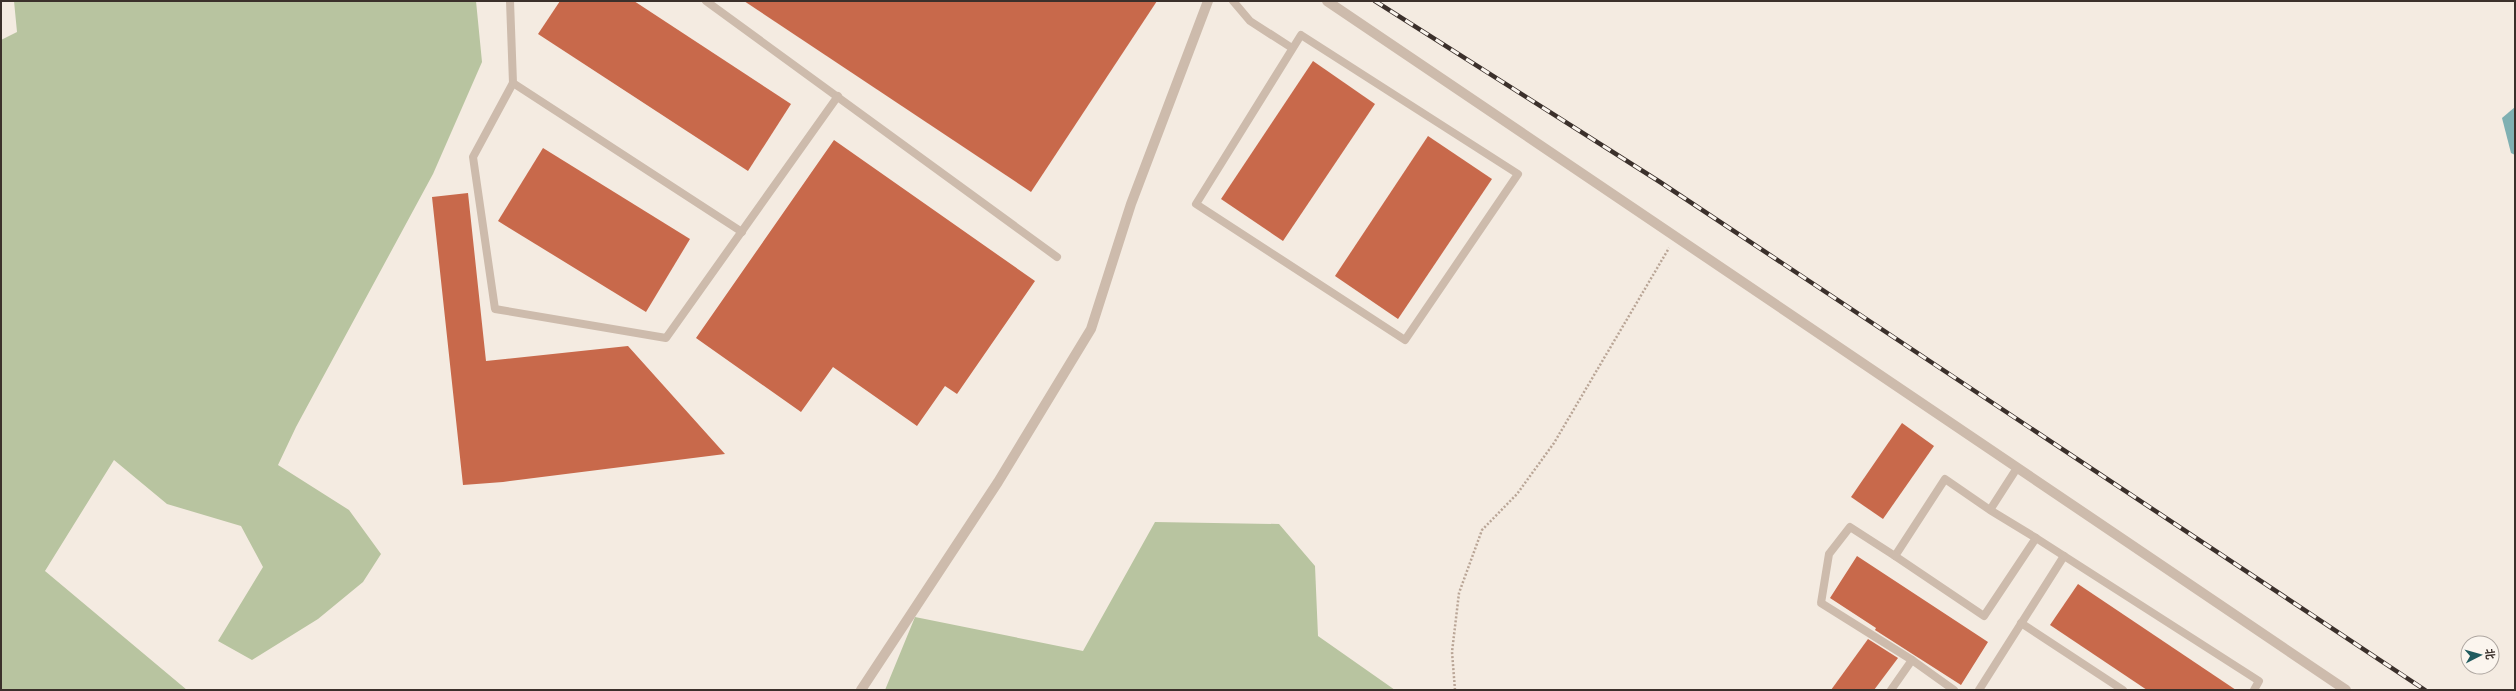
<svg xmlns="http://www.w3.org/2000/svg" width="2516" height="691" viewBox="0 0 2516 691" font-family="'PT Sans Narrow','Noto Sans SC',sans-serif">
  <rect width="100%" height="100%" fill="#f4ebe1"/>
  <g fill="#b8c4a0">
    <path d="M14,1H476L482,62L433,174L296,427L278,465L349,510L381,554L363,582L318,619L252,660L218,641L263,567L241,526L167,504L114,460L45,571L187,690H1V40L17,32Z"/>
    <path d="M1155,522L1279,524L1315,566L1318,636L1395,690H885L915,617L1083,651Z"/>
  </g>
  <path fill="#7fb0b2" d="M2515,107V155L2511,153L2502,118Z"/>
  <g fill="#c8694b">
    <path d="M560,1H634L791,104L748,171L538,34Z"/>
    <path d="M744,1H1157L1031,192Z"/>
    <path d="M1313,61L1375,104L1283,241L1221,199Z"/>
    <path d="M1428,136L1492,179L1398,319L1335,276Z"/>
    <path d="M834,140L1035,281L957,394L945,386L917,426L833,367L801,412L696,338Z"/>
    <path d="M543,148L690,239L646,312L498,221Z"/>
    <path d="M468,193L486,361L628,346L725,454L503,482L463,485L432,197Z"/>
    <path d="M1902,423L1934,446L1883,519L1851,497Z"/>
    <path d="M1857,556L1988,642L1961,685L1875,630L1876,628L1830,598Z"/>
    <path d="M2078,584L2236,690H2147L2050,625Z"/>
    <path d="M1868,639L1898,658L1874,690H1831Z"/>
  </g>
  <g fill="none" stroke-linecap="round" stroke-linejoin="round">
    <path stroke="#b9a596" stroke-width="2.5" stroke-dasharray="2 2" stroke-linecap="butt" d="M1455,690L1452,652L1459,593L1482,530L1517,494L1554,443L1669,248"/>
    <g stroke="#cdbbac" stroke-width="8">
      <path d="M510,1L513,83L742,232"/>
      <path d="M706,1L1057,257"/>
      <path d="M1233,1L1250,21L1292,48"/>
      <path d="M1301,35L1518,174L1405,340L1196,204Z"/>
      <path d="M513,83L473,157L495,309L666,338L838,96"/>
      <path d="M1990,510L2036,538L1984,616L1895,556L1945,479L1990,510L2017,468"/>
      <path d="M2036,538L2259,681L2254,690"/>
      <path d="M1895,556L1850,527L1829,554L1821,603L1912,660"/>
      <path d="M2021,623L2123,690"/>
      <path d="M1891,690L1912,660L1954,690"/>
      <path d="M1979,690L2064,556"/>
    </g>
    <g stroke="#cdbbac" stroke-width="10">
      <path d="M1327,1L2346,690"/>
      <path d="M861,690L998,482L1091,329L1131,204L1208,1"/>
    </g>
    <g stroke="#3b302b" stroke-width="4.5">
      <path id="rail" d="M1375,1L1660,182L2425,690"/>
    </g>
    <use href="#rail" stroke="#fbf5ee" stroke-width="3" stroke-dasharray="9" stroke-linecap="butt"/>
  </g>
  <rect width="2516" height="691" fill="none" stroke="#3b302b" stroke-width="4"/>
  <g transform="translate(2480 655) rotate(84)"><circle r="19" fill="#fbf5ee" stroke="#aea6a0"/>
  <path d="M0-3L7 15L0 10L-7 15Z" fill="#1f5a5e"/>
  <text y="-6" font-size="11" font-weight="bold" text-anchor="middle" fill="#3b302b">北</text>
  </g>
</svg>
